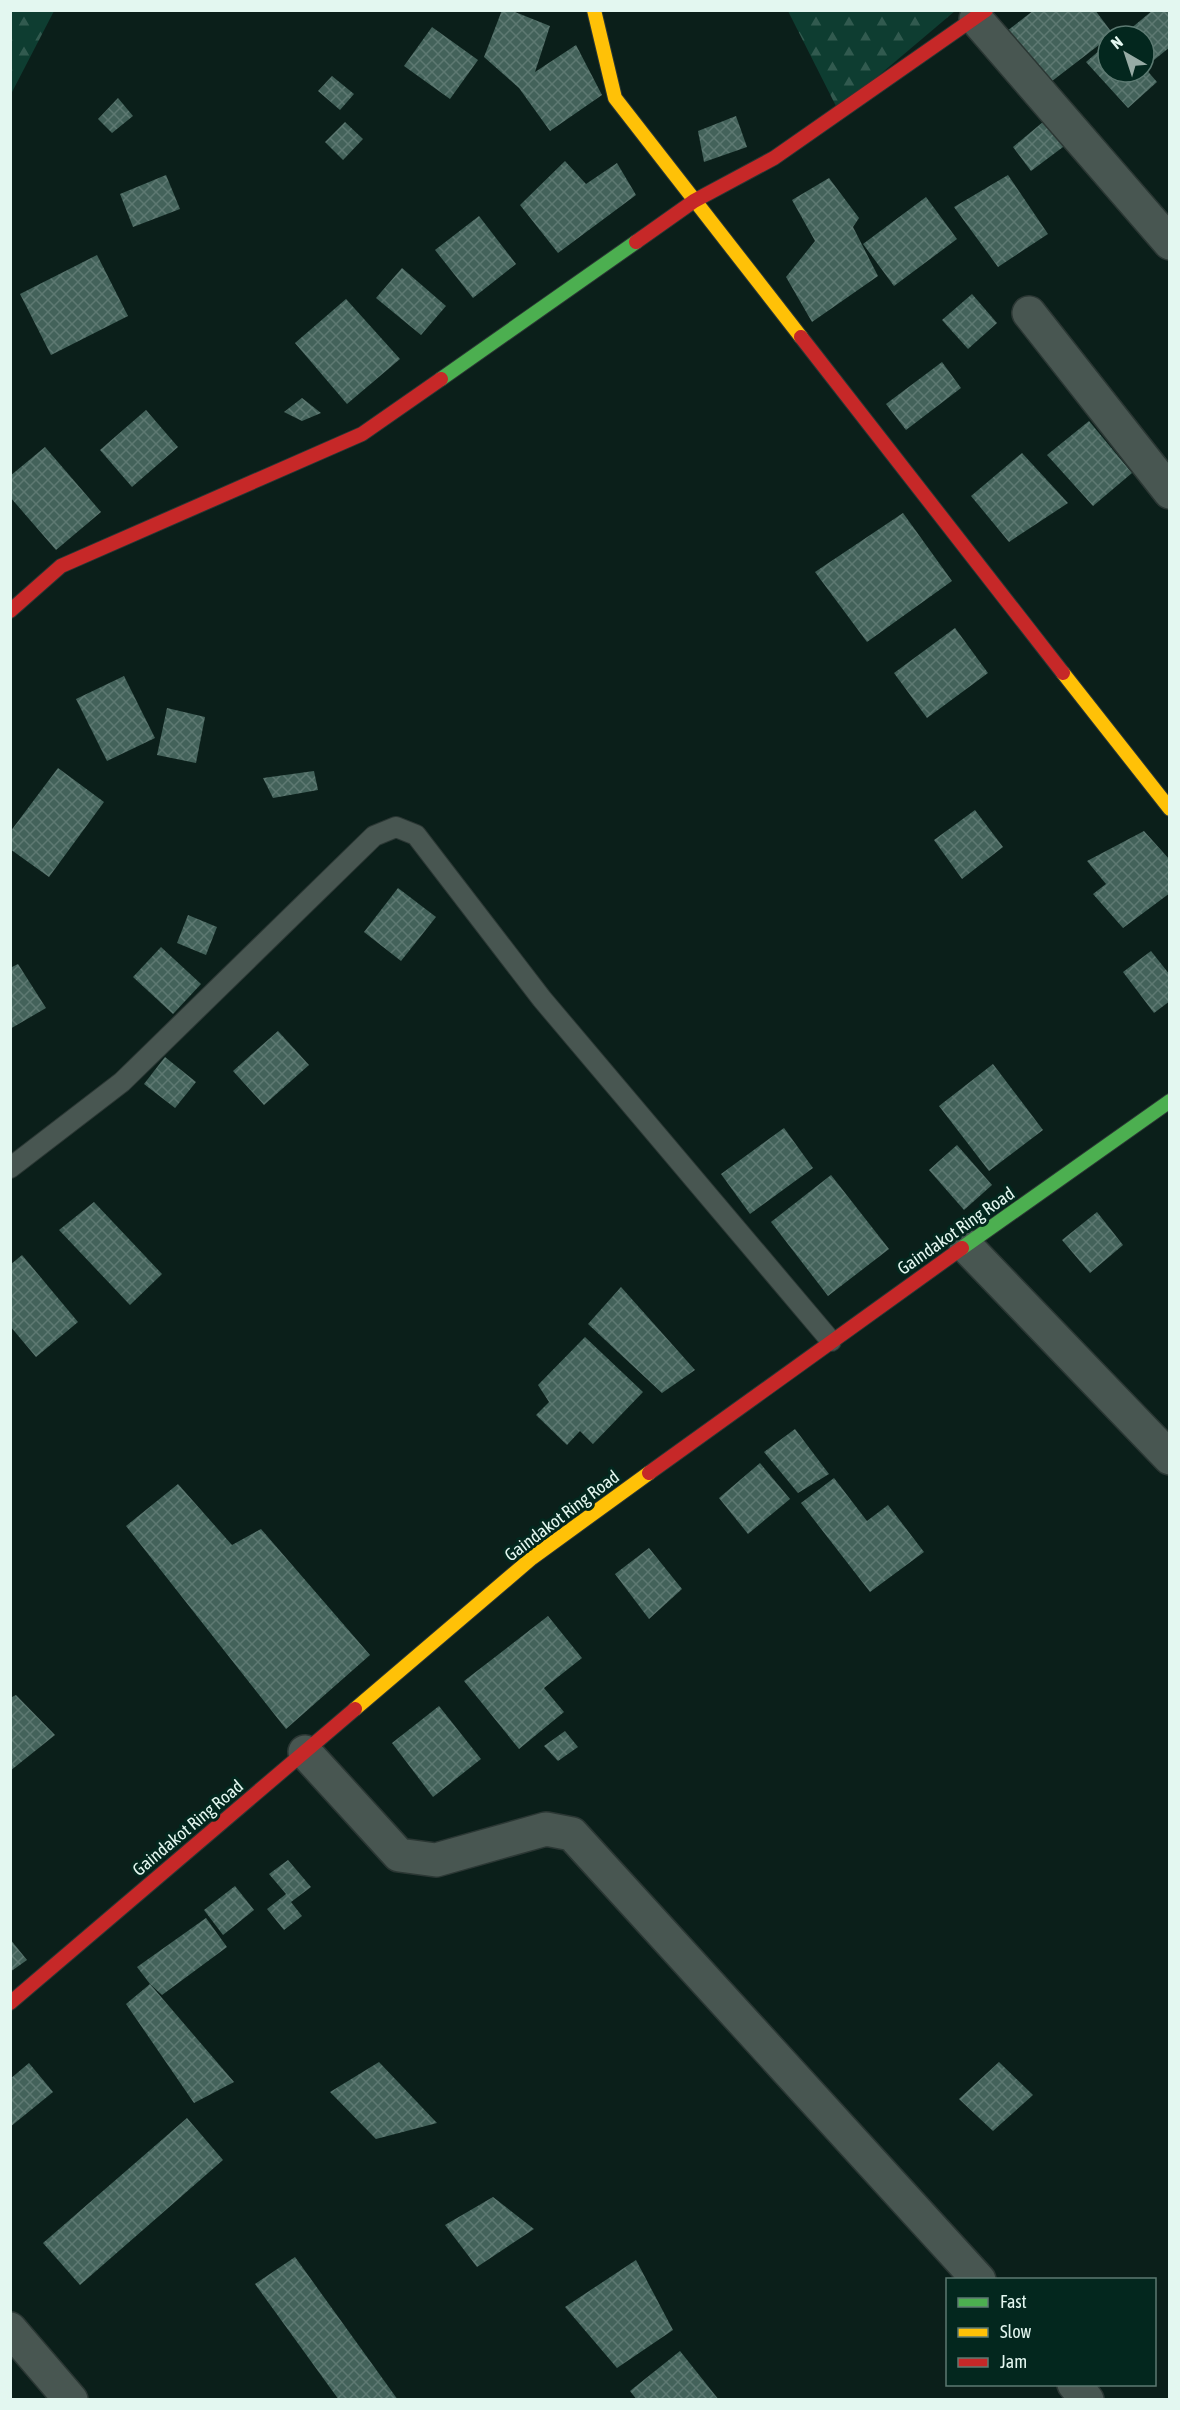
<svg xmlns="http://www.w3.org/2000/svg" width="1180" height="2410" viewBox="0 0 1180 2410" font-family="'Asap Condensed',sans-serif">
  <defs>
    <pattern id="forest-firs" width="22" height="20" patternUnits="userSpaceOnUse" patternTransform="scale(1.5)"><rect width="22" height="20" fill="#0e3d31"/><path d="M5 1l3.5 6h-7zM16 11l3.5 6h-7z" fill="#315a4f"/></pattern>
    <pattern id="building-cross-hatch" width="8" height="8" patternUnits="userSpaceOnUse" patternTransform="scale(1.5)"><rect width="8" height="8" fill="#43625a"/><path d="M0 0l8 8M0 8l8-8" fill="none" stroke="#5e7972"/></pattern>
  </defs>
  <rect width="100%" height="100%" fill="#0b1f1a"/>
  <g fill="url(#forest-firs)">
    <path d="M11,10L54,11L11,94L10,11Z"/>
    <path d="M788,11H955L838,110Z"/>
  </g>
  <g fill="url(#building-cross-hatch)">
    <path d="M502,10H510L550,26L535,72L576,45L602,95L550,131L519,88L484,57Z"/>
    <path d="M1034,10H1095L1113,34L1108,36V38L1047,85L1007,31Z"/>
    <path d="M1153,10H1170V47L1154,60L1144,48V36H1134L1129,30Z"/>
    <path d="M432,27L478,60L450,99L404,66Z"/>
    <path d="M1108,43V72H1144V67L1157,82L1128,108L1086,62Z"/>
    <path d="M332,76L354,94L340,110L318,91Z"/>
    <path d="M118,98L133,116L112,133L98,119Z"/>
    <path d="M736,116L747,147L704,162L698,131Z"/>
    <path d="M1049,117L1071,141L1031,171L1013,147Z"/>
    <path d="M345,122L363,139L343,160L325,142Z"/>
    <path d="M565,161L586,184L617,163L636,195L558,253L520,205Z"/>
    <path d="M166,175L180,209L133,227L120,194Z"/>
    <path d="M1008,175L1048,234L998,267L954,207Z"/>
    <path d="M829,178L859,218L853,227L878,276L812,322L786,277L815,241L792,200Z"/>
    <path d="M926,197L957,239L894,286L863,244Z"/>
    <path d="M479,216L516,264L473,298L435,250Z"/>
    <path d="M97,255L128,316L51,355L20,294Z"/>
    <path d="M402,268L446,306L421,335L376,298Z"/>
    <path d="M972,294L997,323L968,349L942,320Z"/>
    <path d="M346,299L400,359L347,404L295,343Z"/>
    <path d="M942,362L961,388L906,430L886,404Z"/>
    <path d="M302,398L321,413L302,421L284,412Z"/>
    <path d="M146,410L178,447L132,487L100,450Z"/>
    <path d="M1089,421L1132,473L1093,506L1047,455Z"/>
    <path d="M45,447L101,512L56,550L10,497V476Z"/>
    <path d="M1022,453L1068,503L1009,542L971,496Z"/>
    <path d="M903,513L952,581L867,642L815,572Z"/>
    <path d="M955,628L988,673L927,718L894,673Z"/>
    <path d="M124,676L155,738L107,761L76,699Z"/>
    <path d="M167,708L205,717L196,763L157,755Z"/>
    <path d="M58,768L104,802L49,877L10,849V832Z"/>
    <path d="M314,771L318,790L273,798L263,778Z"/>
    <path d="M975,810L1003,847L962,879L934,840Z"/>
    <path d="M1144,831L1170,860V893L1123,928L1093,894L1106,884L1087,861Z"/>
    <path d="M398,888L436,917L401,961L364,932Z"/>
    <path d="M188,915L217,927L206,955L177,943Z"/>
    <path d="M161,947L201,984L173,1014L133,977Z"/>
    <path d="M1151,951L1170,975V1001L1154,1013L1123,972Z"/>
    <path d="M18,964L46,1008L10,1029V968Z"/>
    <path d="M278,1031L309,1065L264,1105L233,1071Z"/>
    <path d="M165,1057L196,1082L175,1108L144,1084Z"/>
    <path d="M993,1064L1043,1130L989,1171L939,1106Z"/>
    <path d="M784,1128L813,1168L750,1214L721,1174Z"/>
    <path d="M957,1145L992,1185L964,1210L929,1170Z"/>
    <path d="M831,1175L889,1249L828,1296L771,1222Z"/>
    <path d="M94,1202L162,1274L130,1305L59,1230Z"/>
    <path d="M1097,1212L1123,1245L1090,1273L1062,1240Z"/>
    <path d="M22,1255L78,1322L36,1357L10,1326V1265Z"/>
    <path d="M621,1287L695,1370L662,1393L588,1324Z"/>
    <path d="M585,1337L643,1392L593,1444L580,1431L567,1445L536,1415L549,1402L538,1385Z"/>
    <path d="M795,1429L829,1474L798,1493L764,1452Z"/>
    <path d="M760,1463L790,1499L748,1534L719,1498Z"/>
    <path d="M834,1478L867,1521L888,1505L924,1552L870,1592L801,1503Z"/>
    <path d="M178,1484L232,1545L261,1529L370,1655L286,1729L126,1526Z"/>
    <path d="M649,1548L682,1589L649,1619L615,1574Z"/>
    <path d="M548,1616L582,1658L544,1688L564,1712L519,1749L464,1681Z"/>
    <path d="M16,1695L55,1735L10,1771V1698Z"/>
    <path d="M439,1706L481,1759L433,1797L392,1743Z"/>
    <path d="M565,1731L578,1747L558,1761L544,1746Z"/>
    <path d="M288,1860L311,1887L291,1902L302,1916L284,1930L267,1909L286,1894L269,1874Z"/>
    <path d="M235,1886L254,1910L223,1935L204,1910Z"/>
    <path d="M206,1918L227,1947L162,1995L150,1984L137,1967Z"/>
    <path d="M10,1939L27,1960L10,1972Z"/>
    <path d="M150,1984L234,2082L194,2103L126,2004Z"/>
    <path d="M379,2062L437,2123L376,2139L330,2092Z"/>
    <path d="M999,2062L1033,2095L993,2131L959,2099Z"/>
    <path d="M29,2063L53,2092L10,2127V2079Z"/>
    <path d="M187,2118L223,2160L80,2285L43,2243Z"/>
    <path d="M493,2197L534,2229L477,2267L445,2225Z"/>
    <path d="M295,2257L398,2400H339L255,2284Z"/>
    <path d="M636,2260L673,2330L617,2368L565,2307Z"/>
    <path d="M680,2351L719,2400H637L630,2391Z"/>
  </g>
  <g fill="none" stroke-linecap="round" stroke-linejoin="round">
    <g stroke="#2b3734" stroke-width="22">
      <path id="lane" d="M10,1168L122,1082L374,836L396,827L416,835L542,999L831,1341"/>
    </g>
    <g stroke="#2b3734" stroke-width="36">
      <g id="street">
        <path d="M976,19L1170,243"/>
        <path d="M1029,313L1170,492"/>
        <path d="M966,1246L1170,1458"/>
        <path d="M305,1752L399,1855L436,1860L546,1829L572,1834L979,2280"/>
        <path d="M10,2329L71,2400"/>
        <path d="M1074,2384L1087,2400"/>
      </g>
    </g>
    <g stroke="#2b3734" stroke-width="16">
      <g id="fast">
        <path d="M441,379L636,242"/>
        <path d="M962,1248L1170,1101"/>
      </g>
    </g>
    <g stroke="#2b3734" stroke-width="16">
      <g id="slow">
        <path d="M594,10L615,98L801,337"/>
        <path d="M1063,673L1170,809"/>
        <path d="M355,1709L532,1558L649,1473"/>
      </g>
    </g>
    <g stroke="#2b3734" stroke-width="16">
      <g id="jam">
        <path d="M636,242L694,201L774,158L986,10"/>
        <path d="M801,337L1063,673"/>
        <path d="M10,611L61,566L362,434L441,379"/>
        <path d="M649,1473L962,1248"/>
        <path d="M10,2003L355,1709"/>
      </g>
    </g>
    <use href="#lane" stroke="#485651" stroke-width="20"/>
    <use href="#street" stroke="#485651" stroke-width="33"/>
    <use href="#fast" stroke="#4caf50" stroke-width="14"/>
    <use href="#slow" stroke="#ffc107" stroke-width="14"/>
    <use href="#jam" stroke="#c62828" stroke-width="14"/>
  </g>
  <g text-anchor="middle" stroke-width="6" stroke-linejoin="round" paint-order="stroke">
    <g font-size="18" fill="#e3f7f0" stroke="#03271e">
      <text transform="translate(956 1231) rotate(-35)" y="6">Gaindakot Ring Road</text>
      <text transform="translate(562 1516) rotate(-37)" y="6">Gaindakot Ring Road</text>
      <text transform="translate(188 1828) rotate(-40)" y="6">Gaindakot Ring Road</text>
    </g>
  </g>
  <rect width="1180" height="2410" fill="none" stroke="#e3f7f0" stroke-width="24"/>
  <rect x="946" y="2278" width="210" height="108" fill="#03271e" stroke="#5d7a72" stroke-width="1.5"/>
  <rect x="958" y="2298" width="30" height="9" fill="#4caf50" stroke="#5d7a72" stroke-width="1.5"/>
  <text x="1000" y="2308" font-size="18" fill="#e3f7f0">Fast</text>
  <rect x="958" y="2328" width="30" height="9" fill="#ffc107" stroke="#5d7a72" stroke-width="1.5"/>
  <text x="1000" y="2338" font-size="18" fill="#e3f7f0">Slow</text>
  <rect x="958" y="2358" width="30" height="9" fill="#c62828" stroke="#5d7a72" stroke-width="1.5"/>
  <text x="1000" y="2368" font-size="18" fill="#e3f7f0">Jam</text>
  <g transform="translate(1126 54) rotate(321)"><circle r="28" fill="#03271e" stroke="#5d7a72" stroke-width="1.5"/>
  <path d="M0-4.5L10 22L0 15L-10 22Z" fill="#97aba5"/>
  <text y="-9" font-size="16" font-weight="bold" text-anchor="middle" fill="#e3f7f0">N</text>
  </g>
</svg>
